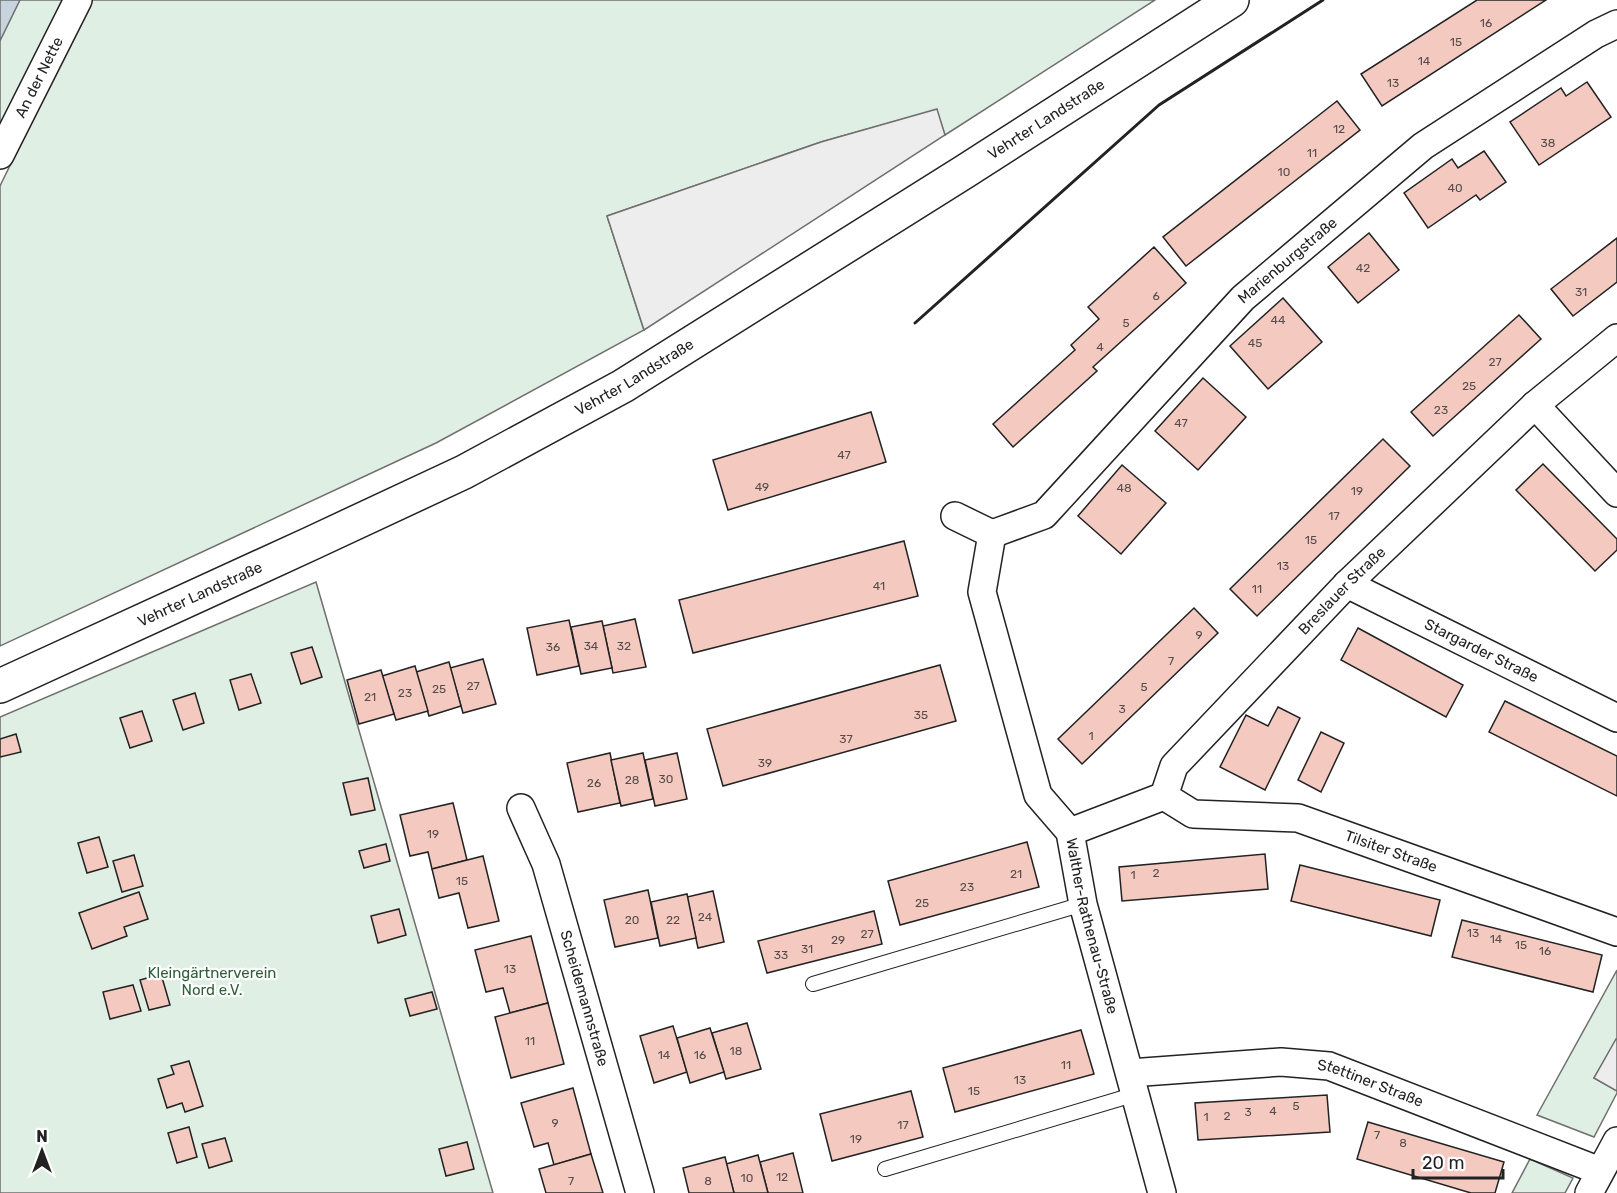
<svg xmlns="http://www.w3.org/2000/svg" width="1617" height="1193" viewBox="0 0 1617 1193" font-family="Rubik,sans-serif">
  <rect width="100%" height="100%" fill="#fff"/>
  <g fill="#e0efe3" stroke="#6f6f6f" stroke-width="1.5">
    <path d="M0,0H65L0,127Z"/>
    <path d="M91,0H1155L945,135L936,110L821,142L607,216L644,330L436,443L0,646V186Z"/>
    <path d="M316,582L493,1193H0V717Z"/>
    <path d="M1617,970V1039L1594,1078L1617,1091V1093L1594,1137L1537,1115Z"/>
    <path d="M1530,1159L1573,1178L1565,1193H1512Z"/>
  </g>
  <g fill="#ededed" stroke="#6f6f6f" stroke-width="1.5">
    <path d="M937,109L945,135L644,330L607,216L821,142Z"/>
    <path d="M1616,1039H1617V1091L1594,1078Z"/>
  </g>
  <path fill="#c7d3dd" stroke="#6f6f6f" stroke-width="1.5" d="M0,0H20L0,41Z"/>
  <g fill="#f3c9c0" stroke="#222" stroke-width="1.5">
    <path d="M1477,0H1546L1382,106L1361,74Z"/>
    <path d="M1587,82L1611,117L1539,165L1510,122L1561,88L1566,96Z"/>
    <path d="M1337,101L1360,130L1186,266L1163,237Z"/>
    <path d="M1484,151L1506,182L1480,200L1476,195L1428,228L1404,193L1452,159L1458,168Z"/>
    <path d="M1369,233L1399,270L1358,303L1328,267Z"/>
    <path d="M1617,238V282L1573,316L1551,289Z"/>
    <path d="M1154,247L1186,283L1093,367L1097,371L1013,447L993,424L1075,350L1071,345L1099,319L1088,307Z"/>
    <path d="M1283,298L1322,342L1268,389L1230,346Z"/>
    <path d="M1519,315L1541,339L1433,436L1411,412Z"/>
    <path d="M1203,378L1246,417L1198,470L1155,431Z"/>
    <path d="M871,412L886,462L728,510L713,460Z"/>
    <path d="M1383,439L1410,466L1257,616L1230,589Z"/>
    <path d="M1543,464L1617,539V550L1595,571L1516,490Z"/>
    <path d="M1122,465L1166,503L1121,554L1078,516Z"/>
    <path d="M904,541L918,596L693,653L679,600Z"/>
    <path d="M1194,608L1218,633L1082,764L1058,739Z"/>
    <path d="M635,619L646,667L613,673L603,626Z"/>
    <path d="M569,620L579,666L537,675L527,628Z"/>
    <path d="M602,621L612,668L581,674L571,627Z"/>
    <path d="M1358,628L1463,685L1446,717L1341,660Z"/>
    <path d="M312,647L322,677L301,684L291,653Z"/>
    <path d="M483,659L496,704L463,713L450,668Z"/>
    <path d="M449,662L461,706L429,716L416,672Z"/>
    <path d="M940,665L956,721L723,786L707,729Z"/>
    <path d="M415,666L428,711L396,720L382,676Z"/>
    <path d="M381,670L394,714L359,724L347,680Z"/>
    <path d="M251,674L261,703L239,710L230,680Z"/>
    <path d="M195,693L204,723L183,730L173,700Z"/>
    <path d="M1505,701L1617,756V796L1489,732Z"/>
    <path d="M1278,707L1300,718L1265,790L1220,767L1246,715L1268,726Z"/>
    <path d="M142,711L152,741L130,748L120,718Z"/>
    <path d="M1321,732L1344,743L1321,792L1298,780Z"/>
    <path d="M16,734L21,752L0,757V739Z"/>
    <path d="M610,753L620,803L578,812L567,763Z"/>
    <path d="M643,753L653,799L621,806L611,760Z"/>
    <path d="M677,753L687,799L655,806L645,760Z"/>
    <path d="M368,778L375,810L351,815L343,783Z"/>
    <path d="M453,803L467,860L432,869L428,852L410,856L400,815Z"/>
    <path d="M99,837L108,867L87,873L78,843Z"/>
    <path d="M1027,842L1039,887L900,925L888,881Z"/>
    <path d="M386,844L390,861L364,868L359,851Z"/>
    <path d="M1265,854L1268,889L1122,901L1119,867Z"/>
    <path d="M134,855L143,886L122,892L113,861Z"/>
    <path d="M483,856L499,921L468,928L459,893L439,898L432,869Z"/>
    <path d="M1300,865L1440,900L1431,936L1291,901Z"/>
    <path d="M648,890L658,938L615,947L604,900Z"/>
    <path d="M713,891L724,942L698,948L687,897Z"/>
    <path d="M139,892L148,919L124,927L127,936L92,949L79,913Z"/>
    <path d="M687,894L696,938L660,946L651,902Z"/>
    <path d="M399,909L406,935L378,943L371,916Z"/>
    <path d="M874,911L882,944L767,973L758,941Z"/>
    <path d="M1462,920L1602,955L1593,992L1452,957Z"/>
    <path d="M531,936L548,1003L510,1013L503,988L486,992L475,950Z"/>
    <path d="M161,974L170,1005L149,1010L140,980Z"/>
    <path d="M133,985L141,1011L110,1019L103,992Z"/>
    <path d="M432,992L437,1009L410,1016L405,999Z"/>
    <path d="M548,1003L564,1064L511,1078L495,1017Z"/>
    <path d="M747,1023L761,1069L726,1079L712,1033Z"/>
    <path d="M673,1026L687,1072L654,1083L640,1036Z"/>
    <path d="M710,1028L724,1072L690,1083L677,1038Z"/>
    <path d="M1081,1030L1094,1074L955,1112L943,1068Z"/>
    <path d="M189,1061L203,1106L185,1112L182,1103L167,1108L158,1079L174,1074L171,1066Z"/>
    <path d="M573,1088L591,1154L554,1165L548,1143L534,1147L521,1103Z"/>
    <path d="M911,1091L923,1137L832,1161L820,1114Z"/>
    <path d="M1327,1095L1330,1132L1198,1140L1195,1103Z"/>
    <path d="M1368,1122L1504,1162L1495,1193H1471L1357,1159Z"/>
    <path d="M189,1127L197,1157L177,1163L168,1133Z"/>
    <path d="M225,1138L232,1161L209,1168L202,1144Z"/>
    <path d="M467,1142L474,1169L446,1176L439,1149Z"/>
    <path d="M793,1153L803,1193H768L760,1162Z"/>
    <path d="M591,1154L603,1193H546L539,1169Z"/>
    <path d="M758,1155L768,1193H734L726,1164Z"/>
    <path d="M725,1157L734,1193H689L683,1168Z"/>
  </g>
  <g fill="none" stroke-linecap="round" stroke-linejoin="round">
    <g stroke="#222" stroke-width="16">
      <g id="lane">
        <path d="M813,984L1083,904"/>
        <path d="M885,1169L1136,1094"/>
      </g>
    </g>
    <g stroke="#222" stroke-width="30">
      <g id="street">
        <path id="s1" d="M0,155L78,0"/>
        <path d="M1535,405L1617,493"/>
        <path id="s2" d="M955,516L992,534L982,592L1038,795L1070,832L1083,904L1162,1193"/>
        <path id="s3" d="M992,534L1044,515L1243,298L1423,146L1596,34L1617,24"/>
        <path id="s4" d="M1347,584L1617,718"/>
        <path id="s5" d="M1164,796L1193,814L1298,818L1617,932"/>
        <path id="s6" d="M521,808L546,864L640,1193"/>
        <path id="s7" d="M1070,832L1164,796L1174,766L1347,584L1535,405L1617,338"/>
        <path id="s8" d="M1130,1073L1281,1062L1329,1066L1600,1171"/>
        <path d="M1589,1193L1617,1141"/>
      </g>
    </g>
    <g stroke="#222" stroke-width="36">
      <g id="secondary">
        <path id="s9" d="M0,686L312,543L464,472L623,386L964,172L1232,0"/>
      </g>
    </g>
    <use href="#lane" stroke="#fff" stroke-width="14"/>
    <use href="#street" stroke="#fff" stroke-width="27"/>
    <use href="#secondary" stroke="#fff" stroke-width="33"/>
    <path stroke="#222" stroke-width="3" d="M915,323L1159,105L1323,0"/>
  </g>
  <g text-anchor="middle" stroke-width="4.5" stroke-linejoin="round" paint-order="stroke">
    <g font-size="12" fill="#564c4a">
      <text x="1486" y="27">16</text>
      <text x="1456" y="46">15</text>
      <text x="1424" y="65">14</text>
      <text x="1393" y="87">13</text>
      <text x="1339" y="133">12</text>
      <text x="1548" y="147">38</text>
      <text x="1312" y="157">11</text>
      <text x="1284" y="176">10</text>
      <text x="1455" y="192">40</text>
      <text x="1363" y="272">42</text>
      <text x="1581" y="296">31</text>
      <text x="1156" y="300">6</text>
      <text x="1278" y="324">44</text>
      <text x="1126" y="327">5</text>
      <text x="1255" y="347">45</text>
      <text x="1100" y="351">4</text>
      <text x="1495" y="366">27</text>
      <text x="1469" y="390">25</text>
      <text x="1441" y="414">23</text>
      <text x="1181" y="427">47</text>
      <text x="844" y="459">47</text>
      <text x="762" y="491">49</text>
      <text x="1124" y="492">48</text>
      <text x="1357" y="495">19</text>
      <text x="1334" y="520">17</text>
      <text x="1311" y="544">15</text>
      <text x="1283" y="570">13</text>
      <text x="879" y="590">41</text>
      <text x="1257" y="593">11</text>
      <text x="1199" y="639">9</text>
      <text x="591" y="650">34</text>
      <text x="624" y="650">32</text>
      <text x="553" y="651">36</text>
      <text x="1171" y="665">7</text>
      <text x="473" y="690">27</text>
      <text x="1144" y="691">5</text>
      <text x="439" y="693">25</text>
      <text x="405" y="697">23</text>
      <text x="370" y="701">21</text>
      <text x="1122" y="713">3</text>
      <text x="921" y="719">35</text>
      <text x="1091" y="740">1</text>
      <text x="846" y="743">37</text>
      <text x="765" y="767">39</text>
      <text x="666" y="783">30</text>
      <text x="632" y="784">28</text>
      <text x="594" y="787">26</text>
      <text x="433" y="838">19</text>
      <text x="1156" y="877">2</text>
      <text x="1016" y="878">21</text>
      <text x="1133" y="879">1</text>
      <text x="462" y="885">15</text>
      <text x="967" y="891">23</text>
      <text x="922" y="907">25</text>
      <text x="705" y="921">24</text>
      <text x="632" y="924">20</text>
      <text x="673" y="924">22</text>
      <text x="1473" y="937">13</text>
      <text x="867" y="938">27</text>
      <text x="1496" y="943">14</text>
      <text x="838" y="944">29</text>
      <text x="1521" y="949">15</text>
      <text x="807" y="953">31</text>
      <text x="1545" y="955">16</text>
      <text x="781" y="959">33</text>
      <text x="510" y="973">13</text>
      <text x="530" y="1045">11</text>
      <text x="736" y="1055">18</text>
      <text x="664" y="1059">14</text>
      <text x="700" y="1059">16</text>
      <text x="1066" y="1069">11</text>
      <text x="1020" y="1084">13</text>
      <text x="974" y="1095">15</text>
      <text x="1296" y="1110">5</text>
      <text x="1273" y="1115">4</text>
      <text x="1248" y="1116">3</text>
      <text x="1227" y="1120">2</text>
      <text x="1206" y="1121">1</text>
      <text x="555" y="1127">9</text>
      <text x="903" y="1129">17</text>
      <text x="1377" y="1139">7</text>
      <text x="856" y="1143">19</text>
      <text x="1403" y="1147">8</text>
      <text x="782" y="1181">12</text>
      <text x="747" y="1182">10</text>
      <text x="571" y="1185">7</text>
      <text x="708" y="1185">8</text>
    </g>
    <g font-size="15" fill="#222" stroke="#fff">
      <text dy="5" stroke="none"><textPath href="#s1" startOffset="87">An der Nette</textPath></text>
      <text dy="5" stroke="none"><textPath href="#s9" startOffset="1192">Vehrter Landstraße</textPath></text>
      <text dy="5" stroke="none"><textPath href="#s3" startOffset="408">Marienburgstraße</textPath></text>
      <text dy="5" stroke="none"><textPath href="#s9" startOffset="706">Vehrter Landstraße</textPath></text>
      <text dy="5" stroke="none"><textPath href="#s7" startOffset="375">Breslauer Straße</textPath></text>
      <text dy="5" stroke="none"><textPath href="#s9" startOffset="220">Vehrter Landstraße</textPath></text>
      <text dy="5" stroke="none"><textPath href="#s4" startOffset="150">Stargarder Straße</textPath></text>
      <text dy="5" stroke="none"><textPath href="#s5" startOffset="238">Tilsiter Straße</textPath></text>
      <text dy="5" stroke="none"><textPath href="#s2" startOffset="456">Walther-Rathenau-Straße</textPath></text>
      <text dy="5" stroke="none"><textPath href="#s6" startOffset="201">Scheidemannstraße</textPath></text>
      <text dy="5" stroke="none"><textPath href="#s8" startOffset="244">Stettiner Straße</textPath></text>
    </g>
    <g font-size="15" fill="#2f5e38" stroke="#fff">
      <text x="212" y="978">Kleingärtnerverein<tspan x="212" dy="17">Nord e.V.</tspan></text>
    </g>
  </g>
  <g transform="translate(42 1151)" stroke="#ffffff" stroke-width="4.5" paint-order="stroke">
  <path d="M0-4.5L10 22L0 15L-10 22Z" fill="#222222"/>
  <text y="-9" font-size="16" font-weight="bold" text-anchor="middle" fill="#222222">N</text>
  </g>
  <path d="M1413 1169v9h90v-9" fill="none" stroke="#222222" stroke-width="3"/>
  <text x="1422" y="1169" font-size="18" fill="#222222" stroke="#ffffff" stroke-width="4.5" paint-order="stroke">20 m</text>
</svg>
